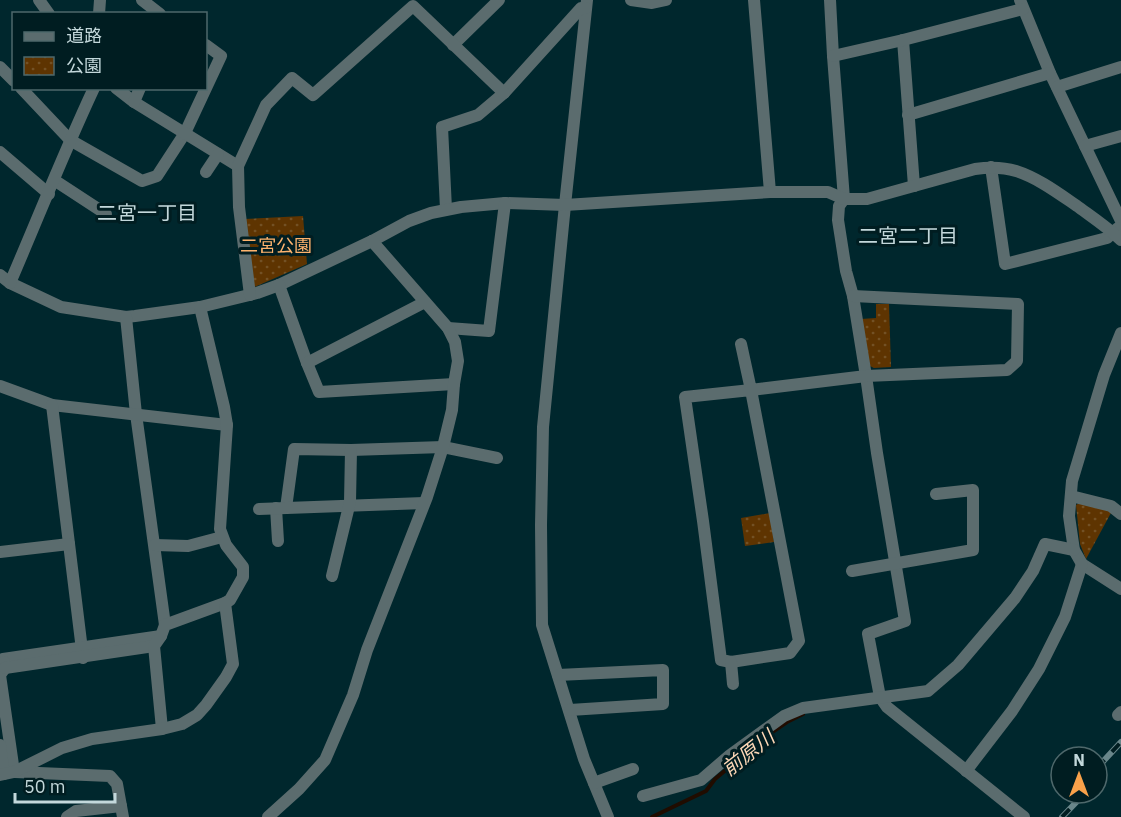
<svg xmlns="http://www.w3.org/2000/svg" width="1121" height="817" viewBox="0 0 1121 817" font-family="'IBM Plex Sans','Noto Sans JP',sans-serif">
  <defs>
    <pattern id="park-dots" width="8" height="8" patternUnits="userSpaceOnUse" patternTransform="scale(1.5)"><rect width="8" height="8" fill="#5e3401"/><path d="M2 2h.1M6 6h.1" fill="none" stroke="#735125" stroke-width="1.8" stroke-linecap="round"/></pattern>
  </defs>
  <rect width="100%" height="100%" fill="#00272d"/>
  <g fill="url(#park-dots)">
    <path d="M303,216L307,264L252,288L244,219Z"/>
    <path d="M876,304H889L891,367L874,368L870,366L861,319L876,318Z"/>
    <path d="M1083,501L1112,511L1086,559L1080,544L1076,505Z"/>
    <path d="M770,513L774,542L745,546L741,518Z"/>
  </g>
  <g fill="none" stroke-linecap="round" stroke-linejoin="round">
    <path stroke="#200c00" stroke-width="4" d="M652,817L706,791L715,779L768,735L787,722L803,714"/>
    <g stroke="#5b6c6e" stroke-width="12">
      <path d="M39,0L49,14"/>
      <path d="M142,0L160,14"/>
      <path d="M587,0L565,205L543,427L541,525L542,625L584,759L608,817"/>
      <path d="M631,0L652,3L666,0"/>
      <path d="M754,0L770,192"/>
      <path d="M830,0L833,56L844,199L839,206L838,220L846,271L853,296L866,376L877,453L905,621L868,634L880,697L887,707L1024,817"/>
      <path d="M1020,0L1050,73L1121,221"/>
      <path d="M99,14L100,0"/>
      <path d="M903,40L914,186"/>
      <path d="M453,45L499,0"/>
      <path d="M833,56L903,40L1023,9"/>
      <path d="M0,67L14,81"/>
      <path d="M1057,87L1121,67"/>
      <path d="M21,88L70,140L142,181L157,176L185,133L221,56L206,45"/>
      <path d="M116,88L134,102L238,166"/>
      <path d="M134,102L140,88"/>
      <path d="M908,115L1050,73"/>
      <path d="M1085,146L1121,136"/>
      <path d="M0,152L49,194"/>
      <path d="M991,167L1005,264L1107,238L1118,228"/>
      <path d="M206,172L218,154"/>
      <path d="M54,180L106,214"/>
      <path d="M446,209L442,127L478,115L504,93L581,8H586"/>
      <path d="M0,275L10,283L61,307L126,317L135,316L200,307L257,293L279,285L372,241L409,221L431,213L461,207L505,203L565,205L770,192H828L844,199H867L975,169C989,167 1003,167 1016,171C1038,178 1058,193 1077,206C1092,217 1107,227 1121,240"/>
      <path d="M10,283C38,218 64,152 94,88"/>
      <path d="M279,285L307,363L319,392L454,384"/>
      <path d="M250,295L239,207L238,166L266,105L292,78L313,95L413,6L504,93"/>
      <path d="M126,317L136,414L165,625"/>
      <path d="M448,328L489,331L505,203"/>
      <path d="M1121,333L1104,375L1072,481L1069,516L1074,550L1082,564L1121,589"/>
      <path d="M741,344L751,390L685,397L703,521L721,660L731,662L790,653L799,641L751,390L866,376L1007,370L1017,361L1018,304L853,296"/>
      <path d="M307,363L425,302"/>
      <path d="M0,386L52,405L227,425"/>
      <path d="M52,405L83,658"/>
      <path d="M1071,496L1111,506L1121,514"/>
      <path d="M276,508L278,541"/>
      <path d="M286,508L294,449L351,450L443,447L497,458"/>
      <path d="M259,509L424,503"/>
      <path d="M155,545L188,546L222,537"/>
      <path d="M0,552L69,544"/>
      <path d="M852,571L973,550V490L936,494"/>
      <path d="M332,576L350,502L351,450"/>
      <path d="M3,659L161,636"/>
      <path d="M4,662L5,668L0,675L14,772"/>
      <path d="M731,662L733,684"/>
      <path d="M5,668L154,646"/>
      <path d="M558,675L663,670V704L570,710"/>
      <path d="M1118,715L1121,712"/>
      <path d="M162,729L154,646L161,636L165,625L225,603L230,600L243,577V567L226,545L220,529L227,425L224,407L200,307"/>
      <path d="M0,745L4,774"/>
      <path d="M966,771L1012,711L1039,669L1065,617L1082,564"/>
      <path d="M15,772L110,776L117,784L123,817"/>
      <path d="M0,775L14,772L62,748L92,739L162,729L182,724L197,715L206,705L226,677L233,664L225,603"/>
      <path d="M594,783L633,769"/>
      <path d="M643,796L701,780L730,755L784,716L803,708L928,691L958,665L1015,598L1033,571L1045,544L1074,550"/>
      <path d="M67,817L76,811L121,806"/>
      <path d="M268,817L299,789L325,760L353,695L367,650L427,497L443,447L452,410L454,384L458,361L455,342L448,328L372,241"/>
    </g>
    <g stroke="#69868a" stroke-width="6">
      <g id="rail">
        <path d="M1097,768L1121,742"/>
        <path d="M1062,817L1085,793"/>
      </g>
    </g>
    <use href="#rail" stroke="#001d21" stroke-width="4" stroke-dasharray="11" stroke-linecap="butt"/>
  </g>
  <g text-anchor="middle" stroke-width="6" stroke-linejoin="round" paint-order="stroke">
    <g font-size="18" fill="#fdb36e" stroke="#001d21">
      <text x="276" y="252">二宮公園</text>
    </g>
    <g font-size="20" fill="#c3d8db" stroke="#001d21">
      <text x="147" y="220">二宮一丁目</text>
      <text x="908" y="243">二宮二丁目</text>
    </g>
    <g font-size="20" font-style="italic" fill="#fed8b7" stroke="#001d21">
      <text transform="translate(748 753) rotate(-38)" y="7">前原川</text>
    </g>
  </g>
  <rect x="12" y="12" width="195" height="78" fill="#001d21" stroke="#4e686b" stroke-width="1.5"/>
  <rect x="24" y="32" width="30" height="9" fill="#5b6c6e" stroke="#4e686b" stroke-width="1.5"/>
  <text x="66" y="42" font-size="18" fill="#c3d8db">道路</text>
  <rect x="24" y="57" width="30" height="18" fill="url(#park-dots)" stroke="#4e686b" stroke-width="1.5"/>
  <text x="66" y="72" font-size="18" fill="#c3d8db">公園</text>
  <g transform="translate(1079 775)"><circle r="28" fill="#001d21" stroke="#4e686b" stroke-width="1.5"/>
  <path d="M0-4.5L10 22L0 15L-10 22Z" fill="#f8a14a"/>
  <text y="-9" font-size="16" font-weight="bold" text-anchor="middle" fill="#c3d8db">N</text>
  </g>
  <path d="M15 793v9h100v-9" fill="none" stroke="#c3d8db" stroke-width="3"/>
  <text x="24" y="793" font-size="18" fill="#c3d8db" stroke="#001d21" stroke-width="4.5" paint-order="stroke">50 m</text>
</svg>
